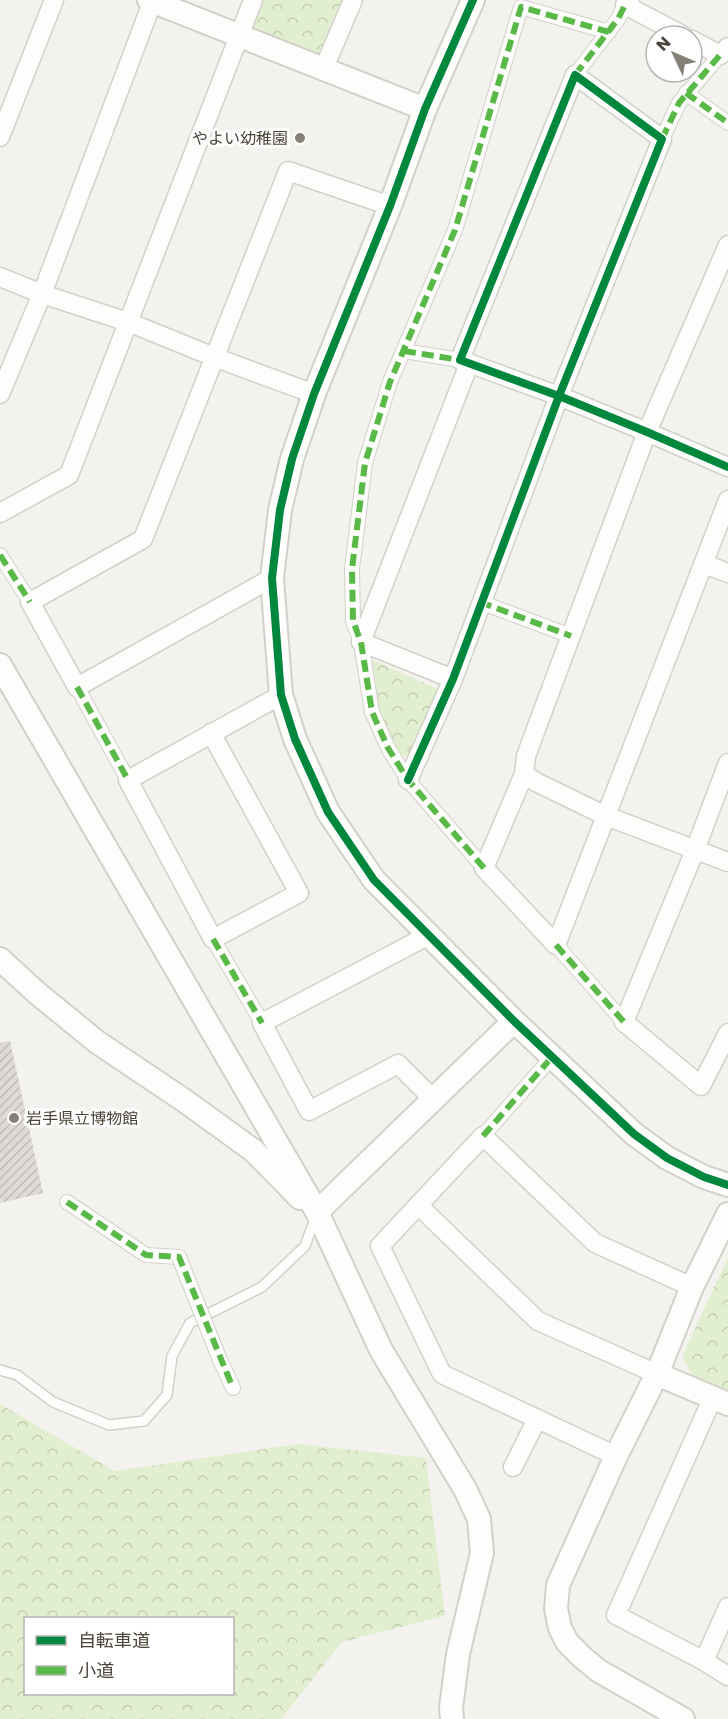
<svg xmlns="http://www.w3.org/2000/svg" width="728" height="1719" viewBox="0 0 728 1719" font-family="Poppins,'Noto Sans JP',sans-serif">
  <defs>
    <pattern id="forest-crowns" width="20" height="18" patternUnits="userSpaceOnUse" patternTransform="scale(1.5)"><rect width="20" height="18" fill="#e1eecf"/><path d="M2 6a3 3 0 1 1 6 0M12 15a3 3 0 1 1 6 0" fill="none" stroke="#c3cdb2"/></pattern>
    <pattern id="building-hatch" width="6" height="6" patternUnits="userSpaceOnUse" patternTransform="scale(1.5)"><rect width="6" height="6" fill="#dedbd6"/><path d="M-1 1l2-2M0 6l6-6M5 7l2-2" fill="none" stroke="#c0bdb8"/></pattern>
  </defs>
  <rect width="100%" height="100%" fill="#f4f2ee"/>
  <g fill="url(#forest-crowns)" fill-rule="evenodd">
    <path d="M261,0H345L323,57L249,28Z"/>
    <path d="M370,659L438,689L412,755L398,757L380,714Z"/>
    <path d="M728,1257V1391L693,1376L682,1357Z"/>
    <path d="M0,1404L115,1471L298,1444L426,1458L445,1616L342,1642L281,1719H0ZM232,1618V1694H26V1618Z"/>
  </g>
  <path fill="url(#building-hatch)" d="M10,1041L43,1193L0,1203V1043Z"/>
  <g fill="none" stroke-linecap="round" stroke-linejoin="round">
    <g stroke="#d2d0cb" stroke-width="12">
      <path id="service" d="M0,1370L17,1375L53,1402L109,1425L144,1421L167,1395L172,1356L190,1323L262,1287L305,1246L316,1216"/>
    </g>
    <g stroke="#d2d0cb" stroke-width="16">
      <g id="pedestrian">
        <path d="M575,75L618,19L625,5"/>
        <path d="M686,93L728,123"/>
        <path d="M662,139L679,103L720,55"/>
        <path d="M404,351L460,360"/>
        <path d="M0,555L30,602"/>
        <path d="M480,602L571,636"/>
        <path d="M77,687L128,780"/>
        <path d="M484,868L408,780L388,748L372,712L361,642L353,621L352,569L365,463L390,382L455,230L521,7L609,32"/>
        <path d="M213,939L262,1023"/>
        <path d="M556,945L624,1022"/>
        <path d="M483,1136L552,1057"/>
        <path d="M67,1202L146,1255L179,1257"/>
        <path d="M220,1360L233,1388"/>
      </g>
    </g>
    <g stroke="#d2d0cb" stroke-width="21">
      <g id="minor">
        <path d="M630,0L625,5L684,36"/>
        <path d="M692,40L720,55L728,47"/>
        <path d="M324,68L353,0"/>
        <path d="M0,137L54,0"/>
        <path d="M728,245L647,432L526,756L524,774L536,782L606,816L728,862"/>
        <path d="M0,277L42,294L128,322L214,357L314,394"/>
        <path d="M0,394L42,294L153,0"/>
        <path d="M0,513L69,475L253,0"/>
        <path d="M704,564L728,573"/>
        <path d="M272,578L77,687L30,602L143,539L288,171L390,206"/>
        <path d="M453,679L361,642L469,364"/>
        <path d="M211,733L299,893L213,939L128,780L281,695"/>
        <path d="M728,763L695,850L624,1022L701,1086L728,1033"/>
        <path d="M524,774L484,868L556,945L728,500"/>
        <path d="M408,780L453,679L559,396L662,139L575,75L460,360L559,396L647,432L728,467"/>
        <path d="M429,935L262,1023L309,1111L398,1064L434,1100"/>
        <path d="M418,1205L538,1321L657,1374"/>
        <path d="M713,1397L616,1615L704,1661L728,1676"/>
        <path d="M616,1456L442,1374L380,1246L483,1136L595,1243L692,1287"/>
        <path d="M513,1467L537,1419"/>
        <path d="M704,1661L728,1607"/>
      </g>
    </g>
    <g stroke="#d2d0cb" stroke-width="26">
      <g id="tertiary">
        <path d="M149,0L425,109"/>
        <path d="M473,0L425,109L390,206L314,394L292,459L280,510L272,578L281,695L295,739L328,812L374,880L514,1021L634,1134L667,1158L704,1177L728,1185"/>
        <path d="M0,665L317,1212L381,1350L465,1489L479,1519L482,1553L458,1654L451,1708L452,1719"/>
        <path d="M0,959L37,993L97,1042L185,1101L254,1151L300,1198"/>
        <path d="M317,1212L514,1021"/>
        <path d="M657,1374L728,1404"/>
        <path d="M683,1719L599,1671L583,1658L567,1642L560,1628L556,1609L558,1585L616,1456L657,1374L692,1287L728,1214"/>
      </g>
    </g>
    <use href="#service" stroke="#fdfdfc" stroke-width="9"/>
    <use href="#pedestrian" stroke="#fdfdfc" stroke-width="14"/>
    <use href="#minor" stroke="#fdfdfc" stroke-width="18"/>
    <use href="#tertiary" stroke="#fdfdfc" stroke-width="22"/>
    <g stroke="#d2d0cb" stroke-width="16" stroke-linecap="butt">
      <path id="pedestrian-bridge" d="M179,1257L220,1360"/>
    </g>
    <use href="#pedestrian-bridge" stroke="#fdfdfc" stroke-width="14"/>
    <g stroke="#58b947" stroke-width="6" stroke-dasharray="12 6" stroke-linecap="butt">
      <path d="M575,75L618,19L625,5"/>
      <path d="M686,93L728,123"/>
      <path d="M662,139L679,103L720,55"/>
      <path d="M404,351L460,360"/>
      <path d="M0,555L30,602"/>
      <path d="M480,602L571,636"/>
      <path d="M77,687L128,780"/>
      <path d="M484,868L408,780L388,748L372,712L361,642L353,621L352,569L365,463L390,382L455,230L521,7L609,32"/>
      <path d="M213,939L262,1023"/>
      <path d="M556,945L624,1022"/>
      <path d="M483,1136L552,1057"/>
      <path d="M67,1202L146,1255L179,1257L233,1388"/>
    </g>
    <g stroke="#fff" stroke-width="11">
      <g id="cycleway">
        <path d="M473,0L425,109L390,206L314,394L292,459L280,510L272,578L281,695L295,739L328,812L374,880L514,1021L634,1134L667,1158L704,1177L728,1185"/>
        <path d="M408,780L453,679L559,396L662,139L575,75L460,360L559,396L647,432L728,467"/>
      </g>
    </g>
    <use href="#cycleway" stroke="#00873e" stroke-width="8"/>
  </g>
  <g fill="#868178" stroke="#fff" stroke-width="2">
    <circle cx="300" cy="138" r="6"/>
    <circle cx="14" cy="1118" r="6"/>
  </g>
  <g text-anchor="middle" stroke-width="6" stroke-linejoin="round" paint-order="stroke">
    <g font-size="16" fill="#4b4439" stroke="#fff" text-anchor="end">
      <text x="288" y="144">やよい幼稚園</text>
      <text x="26" y="1124" text-anchor="start">岩手県立博物館</text>
    </g>
  </g>
  <rect x="24" y="1617" width="210" height="78" fill="#ffffff" stroke="#b7b4b0" stroke-width="1.5"/>
  <rect x="36" y="1636" width="30" height="9" fill="#00873e" stroke="#b7b4b0" stroke-width="1.5"/>
  <text x="78" y="1647" font-size="18" fill="#4b4439">自転車道</text>
  <rect x="36" y="1666" width="30" height="9" fill="#58b947" stroke="#b7b4b0" stroke-width="1.5"/>
  <text x="78" y="1677" font-size="18" fill="#4b4439">小道</text>
  <g transform="translate(674 54) rotate(314)"><circle r="28" fill="#ffffff" stroke="#b7b4b0" stroke-width="1.5"/>
  <path d="M0-4.5L10 22L0 15L-10 22Z" fill="#868178"/>
  <text y="-9" font-size="16" font-weight="bold" text-anchor="middle" fill="#4b4439">N</text>
  </g>
</svg>
